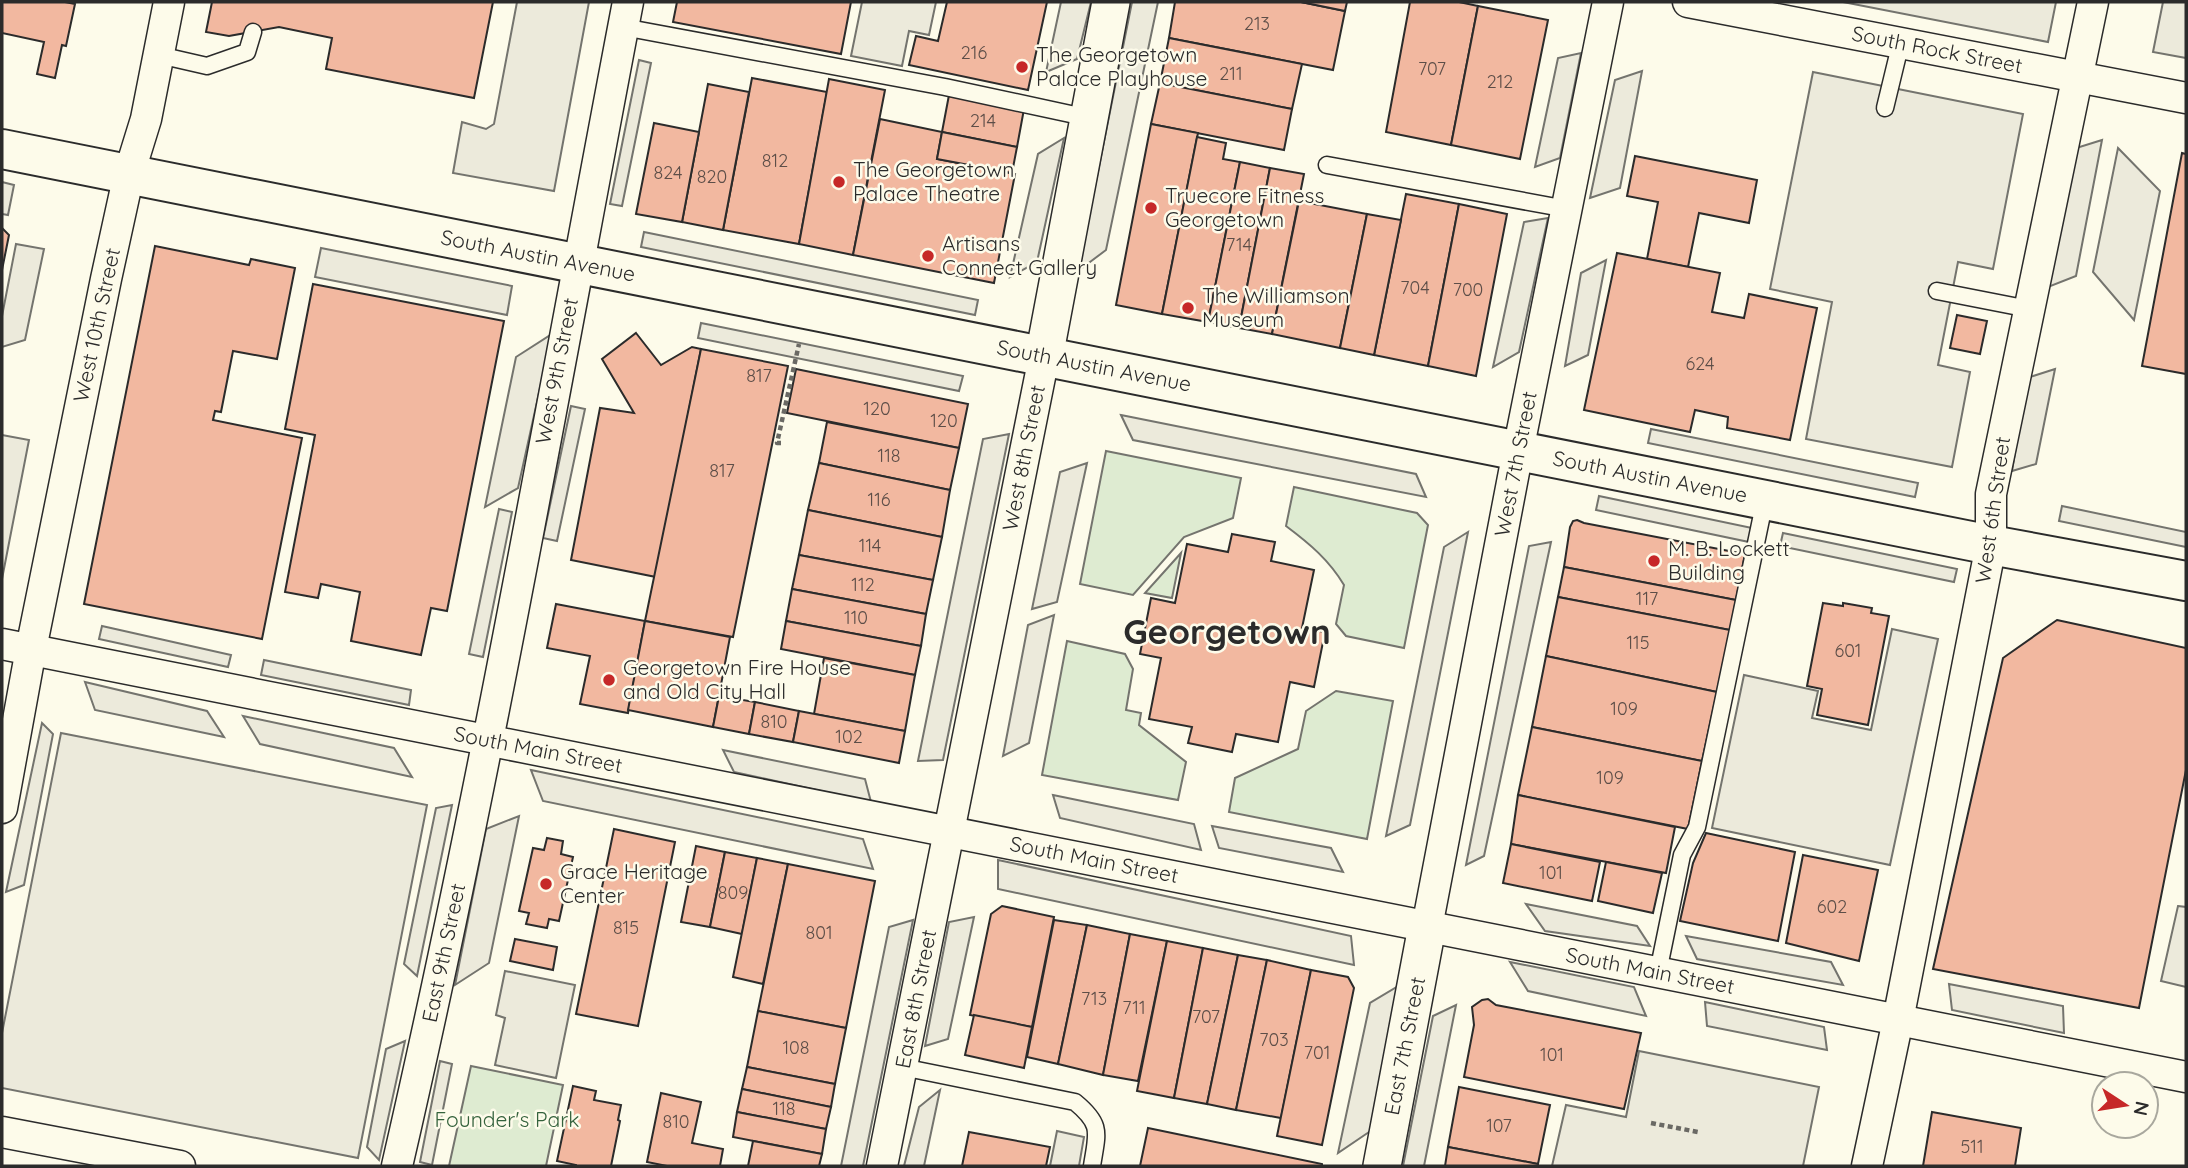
<svg xmlns="http://www.w3.org/2000/svg" width="2188" height="1168" viewBox="0 0 2188 1168" font-family="Quicksand,sans-serif">
  <rect width="100%" height="100%" fill="#fdfbea"/>
  <g fill="#deebd1" stroke="#74746e" stroke-width="2">
    <path d="M1106,451L1241,478L1233,518L1184,537L1133,595L1080,584Z"/>
    <path d="M1294,487L1417,513L1428,525L1404,648L1346,636L1336,624L1344,585C1329,560 1310,544 1286,526Z"/>
    <path d="M1181,553L1172,598L1145,593Z"/>
    <path d="M1067,641L1125,654L1133,669L1126,710L1141,713L1139,725L1186,762L1178,800L1042,775Z"/>
    <path d="M1336,691L1393,701L1367,839L1229,812L1235,778L1298,749L1306,711Z"/>
    <path d="M471,1066L563,1085L546,1166H449Z"/>
  </g>
  <g fill="#eceadb" stroke="#74746e" stroke-width="2">
    <path d="M517,2H589L554,191L453,173L462,122L486,129L494,124Z"/>
    <path d="M862,2H936L929,35L909,31L902,66L851,56Z"/>
    <path d="M1061,2H1091L1077,59L1046,72Z"/>
    <path d="M1132,2H1158L1106,250L1078,271Z"/>
    <path d="M1843,2H2056L2048,42Z"/>
    <path d="M2163,2H2186V58L2153,52Z"/>
    <path d="M1581,53L1560,158L1535,167L1558,58Z"/>
    <path d="M639,60L651,63L622,206L610,204Z"/>
    <path d="M1642,71L1620,188L1590,198L1615,80Z"/>
    <path d="M1813,72L2023,114L1993,269L1958,262L1938,365L1970,372L1952,467L1806,439L1832,302L1770,289Z"/>
    <path d="M1064,138L1037,262L1010,277L1038,154Z"/>
    <path d="M2102,140L2076,276L2043,289L2073,149Z"/>
    <path d="M2118,148L2160,191L2134,320L2093,272Z"/>
    <path d="M2,182L14,185L8,215L2,214Z"/>
    <path d="M1548,218L1519,352L1493,367L1524,222Z"/>
    <path d="M644,232L978,300L975,315L641,247Z"/>
    <path d="M16,244L44,249L25,340L2,347V316Z"/>
    <path d="M321,248L512,286L507,315L315,277Z"/>
    <path d="M1606,260L1588,355L1565,366L1581,273Z"/>
    <path d="M701,323L963,376L959,391L698,338Z"/>
    <path d="M552,334L518,488L485,507L516,357Z"/>
    <path d="M2055,369L2036,464L2012,471L2027,378Z"/>
    <path d="M571,406L585,409L557,541L543,538Z"/>
    <path d="M1121,415L1416,474L1426,497L1133,440Z"/>
    <path d="M1651,429L1918,483L1915,497L1648,443Z"/>
    <path d="M1009,434L943,760L918,761L983,439Z"/>
    <path d="M2,435L29,440L2,579Z"/>
    <path d="M1087,463L1057,602L1032,609L1060,472Z"/>
    <path d="M1599,496L1752,528L1749,542L1596,510Z"/>
    <path d="M2062,506L2186,532V547L2059,521Z"/>
    <path d="M499,509L512,512L483,657L469,654Z"/>
    <path d="M1468,532L1410,825L1386,836L1444,547Z"/>
    <path d="M1783,533L1957,569L1954,582L1780,546Z"/>
    <path d="M1551,542L1484,856L1466,865L1529,546Z"/>
    <path d="M1054,615L1029,743L1003,756L1028,625Z"/>
    <path d="M102,626L231,655L228,667L99,639Z"/>
    <path d="M1892,629L1938,639L1890,865L1712,828L1744,675L1818,691L1812,718L1871,730Z"/>
    <path d="M264,660L411,690L409,705L261,675Z"/>
    <path d="M85,682L207,711L224,737L95,710Z"/>
    <path d="M243,716L394,748L412,777L260,744Z"/>
    <path d="M42,723L53,734L24,885L6,892Z"/>
    <path d="M61,733L427,805L358,1158L2,1088V1033Z"/>
    <path d="M723,750L865,779L871,802L734,772Z"/>
    <path d="M531,770L863,839L873,869L543,801Z"/>
    <path d="M1053,795L1194,824L1201,850L1060,818Z"/>
    <path d="M452,805L417,976L404,964L436,808Z"/>
    <path d="M519,816L489,963L455,985L486,829Z"/>
    <path d="M1212,826L1331,848L1343,872L1219,848Z"/>
    <path d="M998,860L1351,936L1354,965L998,889Z"/>
    <path d="M1526,904L1637,926L1650,946L1545,931Z"/>
    <path d="M2178,906L2186,907V987L2161,981Z"/>
    <path d="M974,917L948,1039L925,1046L949,922Z"/>
    <path d="M913,920L863,1166H841L889,927Z"/>
    <path d="M1686,936L1831,962L1843,985L1697,959Z"/>
    <path d="M1510,962L1634,987L1646,1016L1528,991Z"/>
    <path d="M505,971L575,985L556,1078L495,1065L505,1018L496,1015Z"/>
    <path d="M1949,984L2063,1006L2064,1033L1952,1010Z"/>
    <path d="M1400,985L1372,1130L1338,1153L1370,1003Z"/>
    <path d="M1705,1002L1824,1027L1827,1050L1707,1026Z"/>
    <path d="M1456,1005L1424,1166H1403L1433,1016Z"/>
    <path d="M405,1041L379,1160L367,1147L386,1049Z"/>
    <path d="M1639,1051L1819,1087L1803,1166H1552L1566,1105L1626,1117Z"/>
    <path d="M440,1061L452,1064L432,1165L420,1162Z"/>
    <path d="M940,1090L924,1166H904L919,1107Z"/>
    <path d="M1057,1131L1084,1137L1079,1166H1050Z"/>
  </g>
  <g fill="#f2b8a0" stroke="#2b2b2b" stroke-width="2">
    <path d="M2,2H65L75,4L66,46L62,45L55,78L37,74L44,42L2,33Z"/>
    <path d="M212,2H493L474,98L326,69L332,38L279,27L229,36L206,32Z"/>
    <path d="M677,2H851L841,54L673,22Z"/>
    <path d="M947,2H1047L1028,90L909,65L916,36L938,41Z"/>
    <path d="M1175,2H1301L1345,11L1333,70L1169,38Z"/>
    <path d="M1301,2H1347L1345,11Z"/>
    <path d="M1410,2H1459L1478,6L1451,145L1386,132Z"/>
    <path d="M1478,6L1548,20L1520,159L1451,145Z"/>
    <path d="M1169,38L1302,64L1292,109L1160,83Z"/>
    <path d="M752,78L827,92L799,244L723,230Z"/>
    <path d="M829,79L885,90L853,255L799,244Z"/>
    <path d="M1160,83L1292,109L1284,150L1151,124Z"/>
    <path d="M708,84L749,92L723,230L682,222Z"/>
    <path d="M949,95L1024,109L1017,147L942,132Z"/>
    <path d="M880,119L942,132L937,159L1015,174L994,283L853,255Z"/>
    <path d="M654,123L699,132L682,222L636,214Z"/>
    <path d="M1151,124L1198,133L1162,314L1116,305Z"/>
    <path d="M942,132L1017,147L1012,173L937,159Z"/>
    <path d="M1197,137L1226,143L1223,159L1240,162L1208,322L1162,314Z"/>
    <path d="M2182,153L2186,154V374L2142,366Z"/>
    <path d="M1635,156L1757,180L1749,223L1699,213L1688,267L1647,259L1658,202L1627,196Z"/>
    <path d="M1240,162L1270,168L1239,328L1208,322Z"/>
    <path d="M1270,168L1304,174L1272,334L1239,328Z"/>
    <path d="M1406,194L1459,204L1428,366L1374,355Z"/>
    <path d="M1299,201L1367,214L1340,348L1272,334Z"/>
    <path d="M1459,204L1507,214L1476,376L1428,366Z"/>
    <path d="M1367,214L1401,220L1374,355L1340,348Z"/>
    <path d="M2,228L9,235L2,270Z"/>
    <path d="M155,246L249,265L251,259L295,268L277,359L233,351L221,412L215,411L213,420L302,438L262,639L84,604Z"/>
    <path d="M1617,253L1720,273L1712,312L1744,318L1749,294L1817,308L1790,440L1727,428L1728,417L1695,410L1690,432L1584,410Z"/>
    <path d="M313,284L504,321L447,611L431,608L421,655L351,641L360,592L321,584L318,598L285,592L315,435L285,429Z"/>
    <path d="M1957,315L1987,321L1980,354L1950,348Z"/>
    <path d="M636,333L661,365L692,347L701,349L656,577L571,560L600,408L634,413L602,359Z"/>
    <path d="M701,349L788,366L733,637L645,621Z"/>
    <path d="M796,369L968,404L959,448L787,413Z"/>
    <path d="M827,422L959,448L950,490L819,463Z"/>
    <path d="M819,463L950,490L942,537L808,510Z"/>
    <path d="M808,510L942,537L933,580L799,555Z"/>
    <path d="M1577,520L1584,523L1745,554L1736,600L1564,567L1570,527L1573,521Z"/>
    <path d="M1232,534L1275,542L1271,561L1314,570L1302,628L1325,632L1314,687L1290,682L1278,742L1236,734L1232,752L1188,743L1192,727L1149,719L1161,658L1140,654L1151,598L1175,603L1187,544L1228,552Z"/>
    <path d="M799,555L933,580L926,614L792,589Z"/>
    <path d="M1564,567L1736,600L1730,630L1558,597Z"/>
    <path d="M792,589L926,614L921,646L786,621Z"/>
    <path d="M1558,597L1730,630L1717,692L1546,656Z"/>
    <path d="M1823,603L1843,606V603L1872,608L1871,613L1889,616L1868,725L1817,715L1822,689L1807,686Z"/>
    <path d="M556,604L645,621L628,713L580,704L590,656L547,648Z"/>
    <path d="M2057,620L2186,648V770L2139,1008L1933,969L2003,658Z"/>
    <path d="M645,621L730,637L713,727L628,710Z"/>
    <path d="M786,621L921,646L915,675L781,649Z"/>
    <path d="M1546,656L1717,692L1702,761L1532,727Z"/>
    <path d="M824,658L915,675L905,731L814,714Z"/>
    <path d="M719,696L755,702L749,734L713,727Z"/>
    <path d="M755,702L799,711L793,742L749,734Z"/>
    <path d="M799,711L905,731L899,763L793,742Z"/>
    <path d="M1532,727L1702,761L1688,829L1518,795Z"/>
    <path d="M1518,795L1675,827L1666,873L1511,844Z"/>
    <path d="M614,829L675,842L638,1026L576,1014Z"/>
    <path d="M1706,833L1795,852L1778,941L1680,921L1693,863Z"/>
    <path d="M547,838L563,841L561,854L573,857L559,921L549,919L547,928L526,924L529,913L519,911L533,848L544,850Z"/>
    <path d="M1511,844L1600,862L1592,901L1503,883Z"/>
    <path d="M696,846L725,852L710,927L681,922Z"/>
    <path d="M725,852L757,858L742,934L710,927Z"/>
    <path d="M1803,855L1878,870L1859,961L1786,943Z"/>
    <path d="M757,858L788,864L763,984L733,977Z"/>
    <path d="M1606,862L1662,873L1653,913L1598,901Z"/>
    <path d="M788,864L875,881L846,1028L758,1011Z"/>
    <path d="M1002,906L1054,917L1032,1027L970,1015L991,914Z"/>
    <path d="M1054,920L1087,925L1058,1064L1027,1057Z"/>
    <path d="M1087,925L1130,934L1103,1075L1058,1064Z"/>
    <path d="M1130,934L1167,941L1138,1081L1103,1075Z"/>
    <path d="M515,939L557,947L553,970L510,961Z"/>
    <path d="M1167,941L1203,948L1174,1098L1137,1091Z"/>
    <path d="M1203,948L1238,955L1207,1104L1174,1098Z"/>
    <path d="M1238,955L1267,960L1236,1110L1207,1104Z"/>
    <path d="M1267,960L1311,970L1281,1118L1236,1110Z"/>
    <path d="M1311,970L1348,977L1354,988L1322,1145L1277,1136Z"/>
    <path d="M1488,999L1496,1005L1641,1033L1624,1109L1464,1077L1474,1025L1472,1007L1482,1000Z"/>
    <path d="M758,1011L846,1028L835,1084L747,1067Z"/>
    <path d="M974,1015L1032,1027L1024,1068L965,1055Z"/>
    <path d="M747,1067L835,1084L831,1107L742,1089Z"/>
    <path d="M573,1086L596,1091L594,1100L621,1105L618,1120L620,1121L611,1166H576V1165L557,1161Z"/>
    <path d="M1459,1087L1550,1105L1538,1164L1448,1147Z"/>
    <path d="M742,1089L831,1107L826,1129L737,1112Z"/>
    <path d="M661,1093L701,1102L692,1143L723,1149L720,1166H667L647,1162Z"/>
    <path d="M737,1112L826,1129L822,1154L733,1137Z"/>
    <path d="M1932,1112L2021,1128L2015,1166H1923Z"/>
    <path d="M1148,1128L1322,1164V1166H1140Z"/>
    <path d="M969,1132L1050,1147L1046,1166H962Z"/>
    <path d="M753,1141L822,1154L819,1166H748Z"/>
    <path d="M1448,1147L1538,1164V1166H1445Z"/>
  </g>
  <g fill="none" stroke-linecap="round" stroke-linejoin="round">
    <g stroke="#2b2b2b" stroke-width="19">
      <g id="service">
        <path d="M623,27L945,87L1089,118"/>
        <path d="M159,55L207,66L247,52L253,32"/>
        <path d="M1885,108L1901,42"/>
        <path d="M1327,165L1567,209"/>
        <path d="M1937,291L2029,309"/>
        <path d="M1658,972L1682,855L1697,827L1765,500"/>
        <path d="M902,1067L1075,1102C1103,1125 1097,1133 1092,1166"/>
      </g>
    </g>
    <g stroke="#2b2b2b" stroke-width="33">
      <g id="minor">
        <path d="M1688,2L2186,98"/>
        <path d="M2,644L2186,1077"/>
        <path d="M2,808L31,649L106,279L129,174L146,119L169,2"/>
        <path d="M1427,927L1518,451L1608,2"/>
        <path d="M2,1132L180,1166"/>
        <path d="M397,1166C486,781 554,390 628,2"/>
        <path d="M882,1166L1044,357"/>
        <path d="M1867,1166L1898,1020L1991,545V494L2093,2"/>
      </g>
    </g>
    <g stroke="#2b2b2b" stroke-width="40">
      <g id="tertiary">
        <path d="M1044,357L1111,2"/>
        <path d="M1382,1166L1427,927"/>
      </g>
    </g>
    <g stroke="#2b2b2b" stroke-width="42">
      <path id="secondary" d="M2,149L1991,545L2186,581"/>
    </g>
    <g stroke="#6a6964" stroke-width="4.5" stroke-dasharray="5 3.5" stroke-linecap="butt">
      <path d="M781,443H777L799,344"/>
      <path d="M1651,1123L1698,1132"/>
    </g>
    <use href="#service" stroke="#fdfbea" stroke-width="16"/>
    <use href="#minor" stroke="#fdfbea" stroke-width="30"/>
    <use href="#tertiary" stroke="#fdfbea" stroke-width="37"/>
    <use href="#secondary" stroke="#fdfbea" stroke-width="38"/>
  </g>
  <g fill="#c62828" stroke="#fdfbea" stroke-width="2.5">
    <circle cx="1022" cy="67" r="7"/>
    <circle cx="839" cy="182" r="7"/>
    <circle cx="1151" cy="208" r="7"/>
    <circle cx="928" cy="256" r="7"/>
    <circle cx="1188" cy="308" r="7"/>
    <circle cx="1654" cy="561" r="7"/>
    <circle cx="609" cy="680" r="7"/>
    <circle cx="546" cy="884" r="7"/>
  </g>
  <g text-anchor="middle" stroke-width="5" stroke-linejoin="round" paint-order="stroke">
    <g font-size="18" fill="#5d4e48">
      <text x="1257" y="30">213</text>
      <text x="974" y="59">216</text>
      <text x="1432" y="75">707</text>
      <text x="1231" y="80">211</text>
      <text x="1500" y="88">212</text>
      <text x="983" y="127">214</text>
      <text x="775" y="167">812</text>
      <text x="668" y="179">824</text>
      <text x="712" y="183">820</text>
      <text x="1239" y="251">714</text>
      <text x="1415" y="294">704</text>
      <text x="1468" y="296">700</text>
      <text x="1700" y="370">624</text>
      <text x="759" y="382">817</text>
      <text x="877" y="415">120</text>
      <text x="944" y="427">120</text>
      <text x="889" y="462">118</text>
      <text x="722" y="477">817</text>
      <text x="879" y="506">116</text>
      <text x="870" y="552">114</text>
      <text x="863" y="591">112</text>
      <text x="1647" y="605">117</text>
      <text x="856" y="624">110</text>
      <text x="1638" y="649">115</text>
      <text x="1848" y="657">601</text>
      <text x="1624" y="715">109</text>
      <text x="774" y="728">810</text>
      <text x="849" y="743">102</text>
      <text x="1610" y="784">109</text>
      <text x="1551" y="879">101</text>
      <text x="733" y="899">809</text>
      <text x="1832" y="913">602</text>
      <text x="626" y="934">815</text>
      <text x="819" y="939">801</text>
      <text x="1094" y="1005">713</text>
      <text x="1134" y="1014">711</text>
      <text x="1206" y="1023">707</text>
      <text x="1274" y="1046">703</text>
      <text x="796" y="1054">108</text>
      <text x="1317" y="1059">701</text>
      <text x="1552" y="1061">101</text>
      <text x="784" y="1115">118</text>
      <text x="676" y="1128">810</text>
      <text x="1499" y="1132">107</text>
      <text x="1972" y="1153">511</text>
    </g>
    <g font-size="21" fill="#2b2b2b" stroke="#fdfbea">
      <text transform="translate(1937 50) rotate(11)" y="7">South Rock Street</text>
      <text transform="translate(538 256) rotate(11)" y="7">South Austin Avenue</text>
      <text transform="translate(97 325) rotate(-78)" y="7">West 10th Street</text>
      <text transform="translate(1094 366) rotate(11)" y="7">South Austin Avenue</text>
      <text transform="translate(557 371) rotate(-79)" y="7">West 9th Street</text>
      <text transform="translate(1024 458) rotate(-79)" y="7">West 8th Street</text>
      <text transform="translate(1516 464) rotate(-79)" y="7">West 7th Street</text>
      <text transform="translate(1650 477) rotate(11)" y="7">South Austin Avenue</text>
      <text transform="translate(1993 510) rotate(-82)" y="7">West 6th Street</text>
      <text transform="translate(538 750) rotate(11)" y="7">South Main Street</text>
      <text transform="translate(1094 860) rotate(11)" y="7">South Main Street</text>
      <text transform="translate(444 953) rotate(-78)" y="7">East 9th Street</text>
      <text transform="translate(1650 971) rotate(11)" y="7">South Main Street</text>
      <text transform="translate(916 999) rotate(-79)" y="7">East 8th Street</text>
      <text transform="translate(1405 1046) rotate(-79)" y="7">East 7th Street</text>
    </g>
    <g font-size="21" fill="#2b2b2b" stroke="#fdfbea" text-anchor="start">
      <text x="1036" y="62">The Georgetown<tspan x="1036" dy="24">Palace Playhouse</tspan></text>
      <text x="853" y="177">The Georgetown<tspan x="853" dy="24">Palace Theatre</tspan></text>
      <text x="1165" y="203">Truecore Fitness<tspan x="1165" dy="24">Georgetown</tspan></text>
      <text x="942" y="251">Artisans<tspan x="942" dy="24">Connect Gallery</tspan></text>
      <text x="1202" y="303">The Williamson<tspan x="1202" dy="24">Museum</tspan></text>
      <text x="1668" y="556">M. B. Lockett<tspan x="1668" dy="24">Building</tspan></text>
      <text x="623" y="675">Georgetown Fire House<tspan x="623" dy="24">and Old City Hall</tspan></text>
      <text x="560" y="879">Grace Heritage<tspan x="560" dy="24">Center</tspan></text>
    </g>
    <g font-size="21" fill="#34623c" stroke="#fdfbea">
      <text x="507" y="1127">Founder's Park</text>
    </g>
    <g font-size="35" font-weight="bold" fill="#2b2b2b" stroke="#fdfbea">
      <text x="1227" y="644">Georgetown</text>
    </g>
  </g>
  <rect width="2188" height="1168" fill="none" stroke="#2b2b2b" stroke-width="7"/>
  <g transform="translate(2125 1105) rotate(102)"><circle r="33" fill="#fdfbea" stroke="#a9a89e" stroke-width="2"/>
  <path d="M0-5L12 26L0 18L-12 26Z" fill="#c62828"/>
  <text y="-10" font-size="19" font-weight="bold" text-anchor="middle" fill="#2b2b2b">N</text>
  </g>
</svg>
